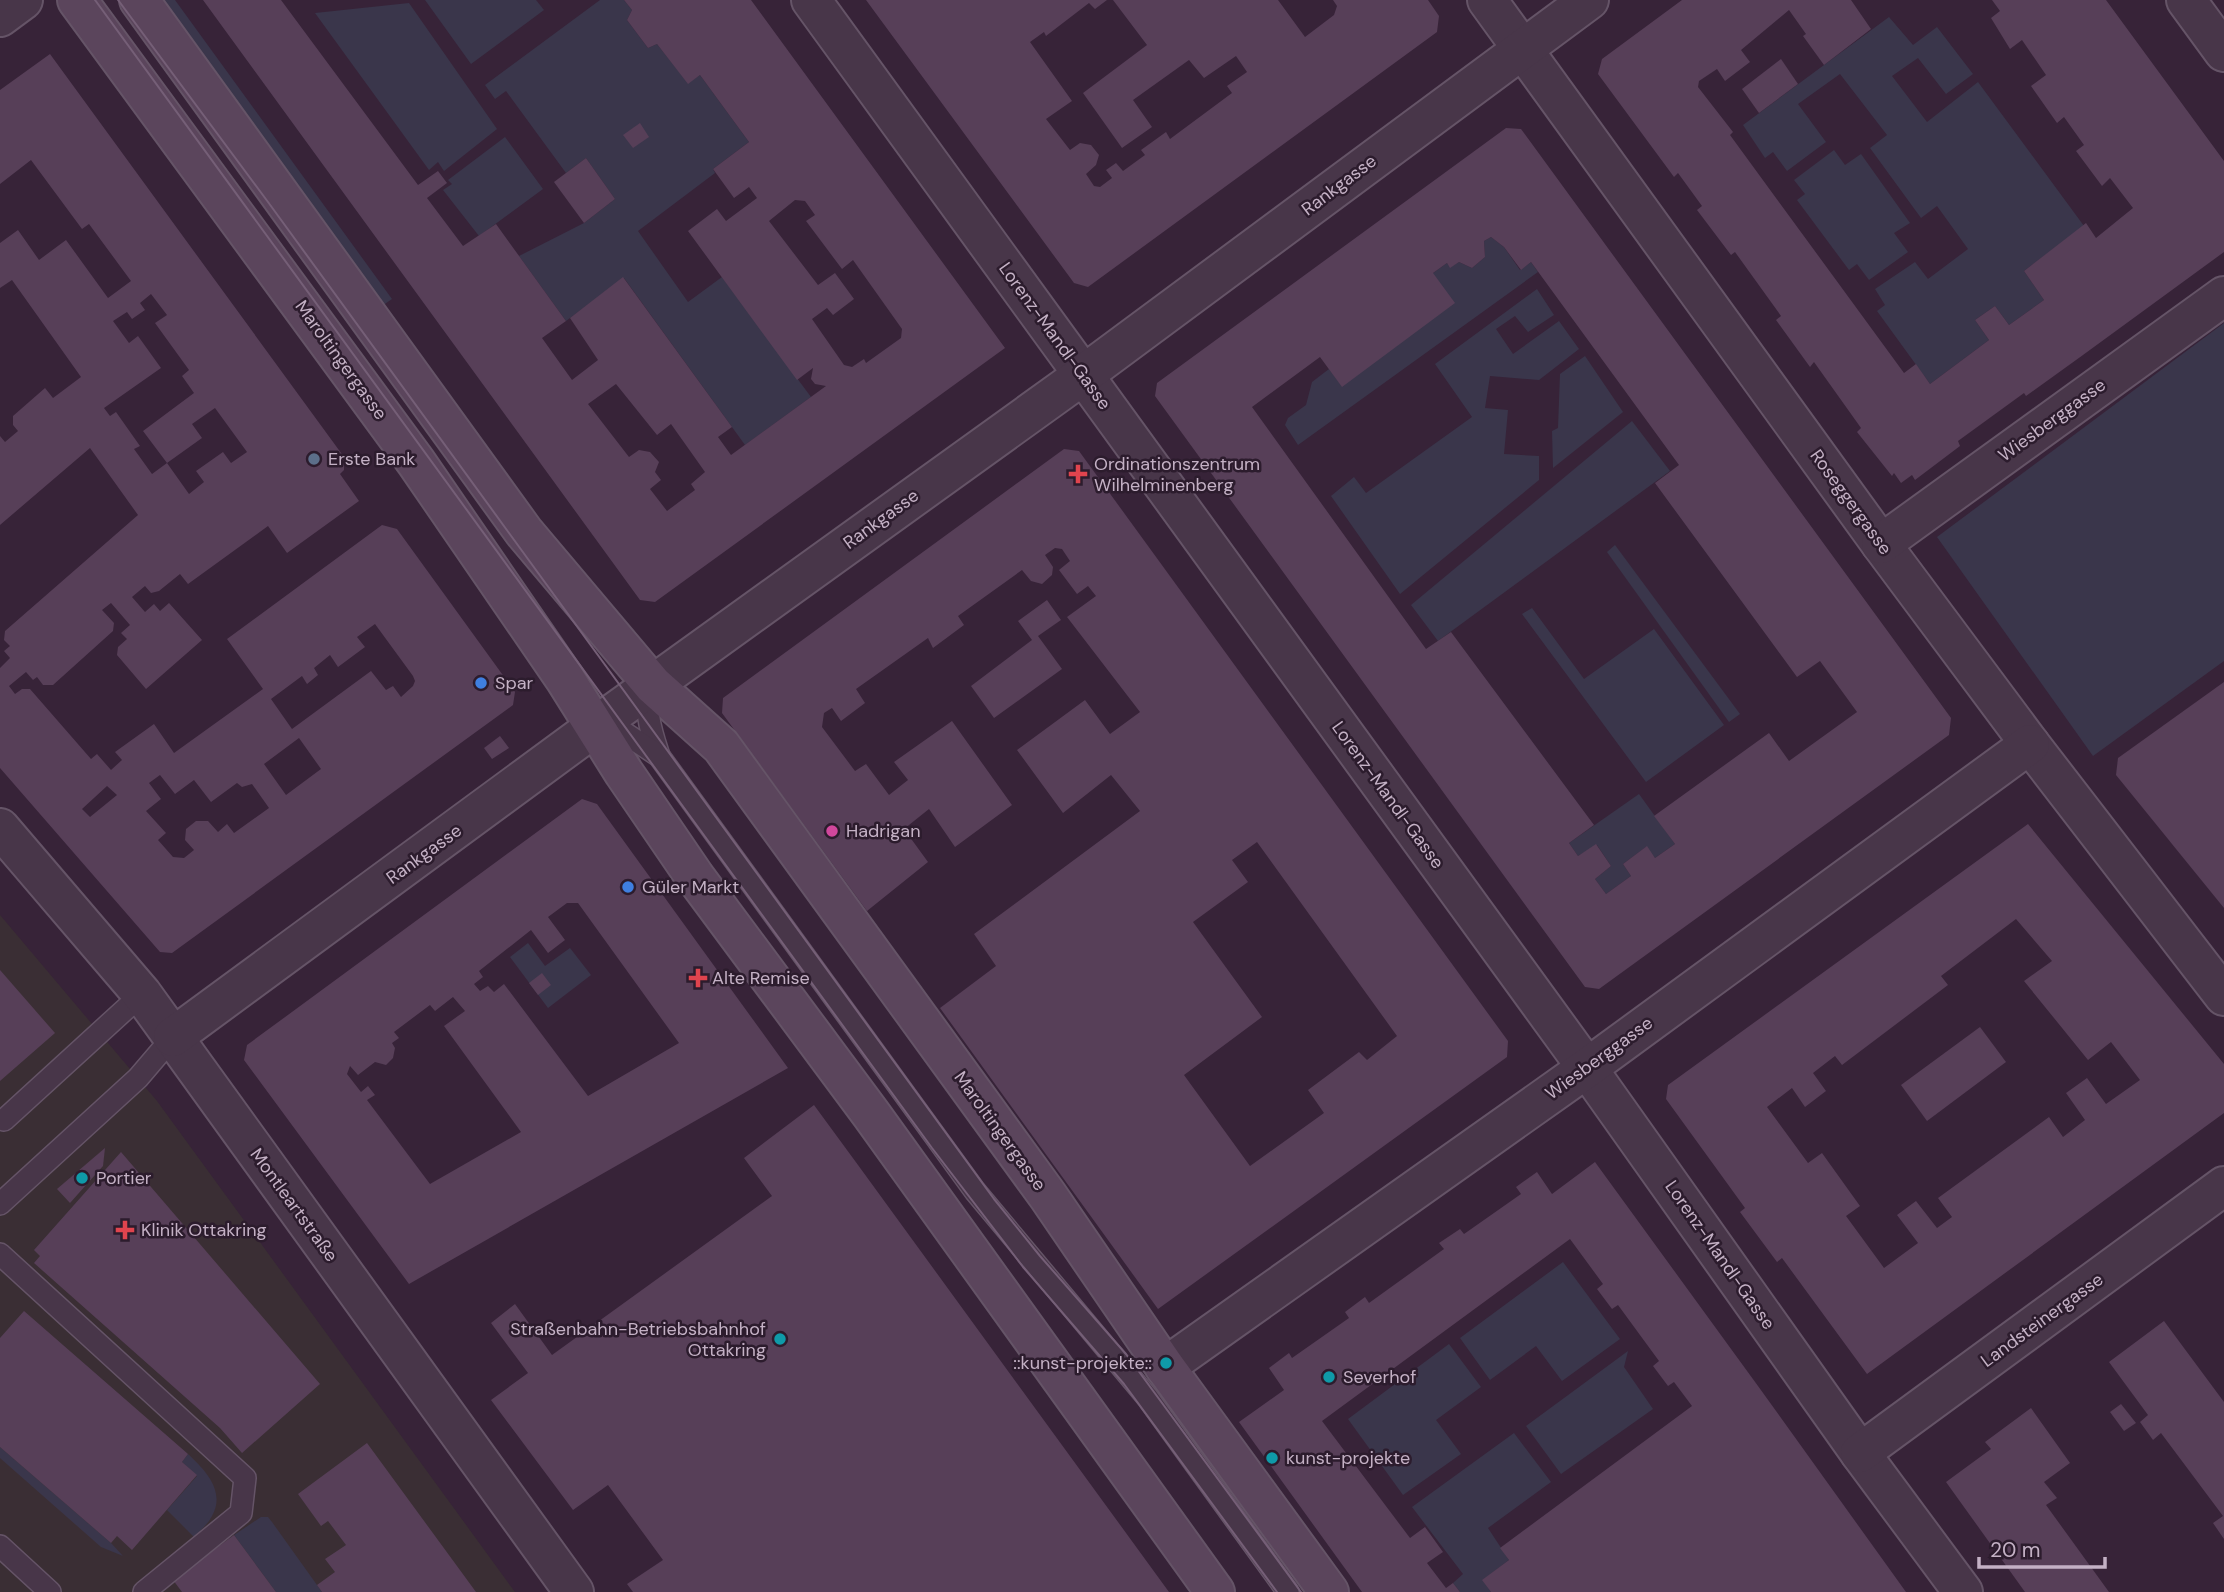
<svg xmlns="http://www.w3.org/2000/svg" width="2224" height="1592" viewBox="0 0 2224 1592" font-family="'DM Sans',sans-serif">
  <rect width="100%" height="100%" fill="#372338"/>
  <path fill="#3a2e34" d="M0,915L157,1101L515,1592H0Z"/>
  <g fill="#3a364b">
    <path d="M160,0H175L392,299L382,306Z"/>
    <path d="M425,0H536L544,10L471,64Z"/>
    <path d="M600,0H624L632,10L627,20L648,48L657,44L688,83L700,75L749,142L713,169L715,173L638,231L688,302L722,277L811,397L745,445L624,278L566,321L519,256L584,223L615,199L586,158L566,173L506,91L495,99L485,85Z"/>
    <path d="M409,3L497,129L444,171L438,162L429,170L315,13Z"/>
    <path d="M1889,17L1913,45L1937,27L1973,74L1946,94L1918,58L1892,76L1927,122L1978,82L2084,226L2024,271L2044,300L2009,325L1995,306L1975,320L1989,340L1930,384L1877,311L1885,305L1875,289L1915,262L1928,279L1968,249L1937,206L1921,218L1870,148L1887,135L1840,74L1798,104L1826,142L1787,171L1773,152L1765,158L1743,125Z"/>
    <path d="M505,137L543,189L479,236L443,190L452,184L448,180Z"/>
    <path d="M1834,150L1845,165L1861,154L1910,223L1894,233L1908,252L1869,280L1857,264L1849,270L1797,200L1805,194L1794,180Z"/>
    <path d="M1491,237L1504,247L1520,270L1531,262L1538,272L1298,445L1285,425L1288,418L1306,405L1312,382L1329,369L1342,386L1433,273L1447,263L1450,267L1459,262L1472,268L1485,257L1484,241Z"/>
    <path d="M1537,289L1554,315L1528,332L1515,316L1496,329L1513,354L1559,321L1579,349L1539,380L1490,376L1485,408L1508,410L1504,454L1539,456V480L1400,594L1331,496L1354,477L1366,493L1472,417L1435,364Z"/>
    <path d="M2224,323V661L2093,756L1937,537Z"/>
    <path d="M1585,356L1623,412L1553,468L1552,431L1558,428L1560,374Z"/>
    <path d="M1632,421L1670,471L1438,641L1411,605Z"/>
    <path d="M1615,545L1740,714L1729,722L1607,552Z"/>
    <path d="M1532,608L1584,679L1654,629L1724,725L1646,782L1522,614Z"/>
    <path d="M1639,794L1675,844L1655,858L1646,847L1623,864L1631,876L1606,894L1595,879L1611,866L1597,845L1578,856L1569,843Z"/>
    <path d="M528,943L545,966L570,948L591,975L548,1008L510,957Z"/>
    <path d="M1563,1262L1620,1339L1562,1381L1536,1346L1490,1380L1460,1338Z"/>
    <path d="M1449,1344L1481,1387L1436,1420L1461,1454L1403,1495L1348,1419Z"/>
    <path d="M1628,1351L1624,1367L1653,1409L1561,1474L1526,1426Z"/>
    <path d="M1514,1433L1551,1482L1488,1528L1509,1560L1483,1580L1491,1592H1460L1453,1583L1463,1574L1412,1507Z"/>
    <path d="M0,1447L111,1543L123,1556L101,1547L0,1458Z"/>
    <path d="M188,1454C205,1470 226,1491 212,1516C208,1524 200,1531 194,1537L167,1510L197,1476L182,1462Z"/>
    <path d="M261,1517H268L272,1522L322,1592H276L234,1535Z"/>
  </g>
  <g fill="#573f58" fill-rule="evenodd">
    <path d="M203,0H281L418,185L438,171L447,183L427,198L463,246L496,224L566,321L542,338L572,380L598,360L570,318L623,277L732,427L718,437L731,455L826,386L815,384L811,379L813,368L797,380L688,231L717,209L726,221L757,198L749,187L734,198L713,169L749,142L700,75L688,84L657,44L648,48L627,20L632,10L624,0H751L1005,348L655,602L640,600ZM795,200L805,201L815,215L806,221L842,269L853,260L902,329L901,338L866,363L864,359L852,367L844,365L812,319L827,308L833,315L854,299L835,273L818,285L769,221ZM616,384L657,435L671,424L705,472L691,484L695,490L667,511L650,489L661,480L655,472L659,462L650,452L639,450L629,457L588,404Z"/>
    <path d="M866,0H1107L1095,9L1089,3L1046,36L1044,32L1030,42L1072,101L1046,119L1070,150L1080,143L1091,145L1099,155L1096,165L1086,174L1094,186L1100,187L1112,178L1106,170L1116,163L1123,171L1145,155L1141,150L1166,132L1170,139L1232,93L1227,86L1247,72L1236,56L1204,78L1189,60L1133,100L1152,127L1122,148L1083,93L1147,45L1113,0H1278L1305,37L1334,15L1337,6L1333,0H1428L1439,16L1437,32L1088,287L1074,283Z"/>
    <path d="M1682,0H1851L1871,29L1824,65L1803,36L1806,34L1789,10L1741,50L1750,62L1725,81L1717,69L1699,81L1698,87L1733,132L1730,135L1904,373L1916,364L1930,384L1989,340L1975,320L1995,306L2009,325L2044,300L2024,271L2086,223L2096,238L2133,208L2110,178L2102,186L2076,151L2084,145L2064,117L2057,123L2031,86L2046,75L2022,40L2010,49L1991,18L2000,11L1992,0H2106L2224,161V252L2083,355L2026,396L2024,393L1958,441L1960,446L1915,480L1912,475L1901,483L1894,473L1892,476L1857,432L1861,428L1814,362L1810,367L1776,320L1781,316L1735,252L1731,255L1697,210L1702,206L1678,173L1674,177L1598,74L1602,59Z"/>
    <path d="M50,54L344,457V470L340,474L359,501L287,553L268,526L188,584L180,574L159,591L151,593L145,586L132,597L145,612L154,604L160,611L169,603L202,640L146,689L117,655L118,647L127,639L121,633L130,625L111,603L102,610L114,623L113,631L53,685H43L37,677L33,680L26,672L9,686L15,694L22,689H30L91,759L97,754L111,770L122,760L115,752L154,724L174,753L263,689L227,639L382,525L397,529L515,692L513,705L172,953L160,952L0,768V668L10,658L4,651L10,646L4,640L5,631L138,515L90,448L0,525V436L5,442L18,431L13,425V416L45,388L53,398L81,377L12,280L0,288V243L18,230L39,260L66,240L108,298L131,281L89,224L82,229L31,160L0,184V90ZM151,294L167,315L155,323L189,370L182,376L194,393L143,431L167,463L152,474L134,449L140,446L116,412L110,416L104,408L161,368L138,336L129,343L113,321L127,312L132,319L145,310L140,303ZM215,408L247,452L231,463L223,452L196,471L204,482L189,494L167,463L202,438L192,424ZM375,624L413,676L415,681L413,686L401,697L393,686L386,690L371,671L292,729L271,699L302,676L307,684L318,675L314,668L330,655L338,667L365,647L357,637ZM299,738L321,769L286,795L264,764ZM160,775L175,794L194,780L211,802L237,783L242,787L252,784L269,808L234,833L227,824L218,832L208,821H196L186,829L185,840L194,850L184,858L173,857L158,840L166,833L146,811L161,799L149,783ZM107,786L117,795L90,817L82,809Z"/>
    <path d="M1781,59L1798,84L1759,113L1742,89Z"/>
    <path d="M640,123L649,137L633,148L623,135Z"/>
    <path d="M1506,128L1521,129L1951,718L1949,735L1599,989L1585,987L1155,396L1157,383ZM1491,237L1504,247L1521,270L1531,262L1679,465L1655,483L1797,677L1820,661L1857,712L1789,761L1769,733L1654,816L1675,844L1655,858L1647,846L1623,864L1631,876L1606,894L1595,879L1611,866L1596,844L1578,856L1569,843L1594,825L1451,632L1426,649L1252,407L1320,357L1342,387L1455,303L1433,273L1447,263L1450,268L1459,262L1472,268L1485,257L1484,241Z"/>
    <path d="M586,158L615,199L584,223L554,182Z"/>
    <path d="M1064,449L1079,451L1508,1041L1507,1057L1158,1309L940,1008L996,966L974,934L1140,811L1111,775L1063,813L1017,750L1085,700L1110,734L1140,712L1067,617L1096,596L1088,586L1077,594L1059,570L1070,561L1062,549L1055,548L1045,555L1053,567L1052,575L1042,584L1031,581L1022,570L958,616L964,625L933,648L928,638L856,689L865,703L841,721L832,708L824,713L822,727L855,771L866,764L889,795L908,780L894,762L952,721L1012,805L955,847L929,809L904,829L928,862L867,911L722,713L723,698ZM1257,842L1397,1036L1367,1060L1359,1052L1308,1090L1324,1113L1250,1166L1184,1075L1262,1017L1193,922L1248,882L1232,860Z"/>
    <path d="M1047,600L1061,620L1038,636L1062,669L994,718L971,686L1032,640L1018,621Z"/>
    <path d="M2224,682V908L2116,775L2118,758Z"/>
    <path d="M500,736L509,748L492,759L484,748Z"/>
    <path d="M582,799L597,804L788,1068L409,1284L244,1060L247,1045ZM567,903H578L679,1043L588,1096L504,984L494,992L488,986L480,991L474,984L483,977L479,971L531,930L548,953L565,940L548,917ZM453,997L465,1011L444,1026L521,1132L430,1184L367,1100L375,1095L368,1086L361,1092L347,1074L350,1066L358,1075L375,1062L386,1065L393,1058L395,1048L392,1043L399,1038L394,1032L430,1005L435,1011Z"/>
    <path d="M2028,824L2224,1064V1113L1867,1374L1782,1258L1777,1262L1740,1212L1745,1208L1666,1099L1668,1085ZM2016,919L2052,961L2024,981L2088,1060L2111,1042L2140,1080L2106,1104L2087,1078L2066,1093L2085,1120L2063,1137L2049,1117L1938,1198L1952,1217L1937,1228L1916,1201L1897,1215L1918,1243L1884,1268L1846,1216L1860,1206L1822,1153L1808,1163L1767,1107L1792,1088L1805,1107L1826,1091L1813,1073L1835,1056L1842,1065L1948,985L1941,976Z"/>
    <path d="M0,970L55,1033L0,1081Z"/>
    <path d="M542,973L551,985L538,995L529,983Z"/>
    <path d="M1980,1027L2006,1062L1927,1121L1901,1085Z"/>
    <path d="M814,1105L858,1165L1169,1592H633L627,1584L663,1560L608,1485L573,1510L491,1400L528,1373L491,1323L515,1304L552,1355L772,1196L744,1158Z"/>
    <path d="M105,1148L103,1166L70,1203L57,1189Z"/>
    <path d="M121,1152L320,1384L242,1453L220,1428L34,1263L40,1256L34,1250Z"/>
    <path d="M1595,1162L1758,1386L1906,1592H1491L1482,1580L1509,1560L1500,1548L1692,1406L1674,1382L1668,1386L1653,1366L1659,1361L1618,1305L1612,1309L1597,1289L1603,1284L1570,1239L1322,1421L1410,1538L1425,1527L1443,1552L1427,1563L1446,1588L1453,1583L1460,1592H1362L1239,1422L1284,1390L1269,1368L1289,1353L1292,1358L1349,1318L1345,1312L1365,1297L1369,1303L1444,1249L1439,1243L1460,1229L1464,1234L1521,1194L1516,1187L1537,1172L1552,1194Z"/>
    <path d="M24,1311L188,1454L182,1462L197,1475L132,1550L117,1536L111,1543L0,1447V1338Z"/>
    <path d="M2164,1321L2224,1402V1539L2213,1523L2223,1516L2161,1433L2153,1440L2140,1422L2148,1415L2109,1362Z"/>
    <path d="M2121,1404L2136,1423L2124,1431L2110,1412Z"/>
    <path d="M2031,1408L2070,1463L2044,1482L2057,1498L2046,1505L2109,1592H2025L1946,1482L1991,1449L1985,1442Z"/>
    <path d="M367,1443L476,1592H322L317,1585L335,1572L325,1559L346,1545L328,1521L321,1526L298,1494Z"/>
    <path d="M234,1535L276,1592H182L173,1580Z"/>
  </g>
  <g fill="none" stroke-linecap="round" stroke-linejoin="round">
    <g stroke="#655467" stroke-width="24">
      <g id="service">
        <path d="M653,685C642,707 652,734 659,756"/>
        <path d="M596,727L620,730L659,756L975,1191L1147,1397L1288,1592"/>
        <path d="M4,1120L142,994"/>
        <path d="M0,1204L138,1078L173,1037"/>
        <path d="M0,1254L245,1478L241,1513L144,1592"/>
        <path d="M0,1546L50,1592"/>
      </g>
    </g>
    <g stroke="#655467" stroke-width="42">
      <g id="minor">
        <path d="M811,0L1587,1068L1860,1453L1963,1592"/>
        <path d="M1487,0L1881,544L2030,744L2224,996"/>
        <path d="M2186,0L2224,52"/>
        <path d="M0,17L23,0"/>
        <path d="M1881,544L2224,296"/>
        <path d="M0,828L142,994L574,1592"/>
        <path d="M173,1037L615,712L1083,375L1589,0"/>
        <path d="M1165,1367L1587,1068L2030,744"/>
        <path d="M1860,1453L2224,1186"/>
      </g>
    </g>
    <g stroke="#655467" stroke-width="42">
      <g id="secondary">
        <path d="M77,0L416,462L565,679L624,773L695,877L871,1114L1215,1592"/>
        <path d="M139,0L524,532L653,685L721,746L1048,1196L1165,1367L1329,1592"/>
      </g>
    </g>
    <use href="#service" stroke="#483649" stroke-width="21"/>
    <use href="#minor" stroke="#483649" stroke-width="38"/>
    <use href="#secondary" stroke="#5b455c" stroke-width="38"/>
    <g stroke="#755f77" stroke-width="2">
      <path d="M95,0L932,1148L1023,1267L1124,1384L1277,1592"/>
      <path d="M118,0L268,202L994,1199L1040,1256L1126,1354L1301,1592"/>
    </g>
  </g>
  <circle fill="#5c6f8a" stroke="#2c1c2d" stroke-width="2.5" cx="314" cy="459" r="7"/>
  <g fill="#e0444e" stroke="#2c1c2d" stroke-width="2.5">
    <path d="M1074.5 463.5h7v7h7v7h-7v7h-7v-7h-7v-7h7z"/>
    <path d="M694.5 967.5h7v7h7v7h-7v7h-7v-7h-7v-7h7z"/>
    <path d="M121.5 1219.5h7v7h7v7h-7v7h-7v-7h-7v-7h7z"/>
  </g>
  <g fill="#3f7fe0" stroke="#2c1c2d" stroke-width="2.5">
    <circle cx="481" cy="683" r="7"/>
    <circle cx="628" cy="887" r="7"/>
  </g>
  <circle fill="#d1479c" stroke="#2c1c2d" stroke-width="2.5" cx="832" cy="831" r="7"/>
  <g fill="#0f9aa8" stroke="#2c1c2d" stroke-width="2.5">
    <circle cx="82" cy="1178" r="7"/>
    <circle cx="780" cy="1339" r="7"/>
    <circle cx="1166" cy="1363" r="7"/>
    <circle cx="1329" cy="1377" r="7"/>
    <circle cx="1272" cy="1458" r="7"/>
  </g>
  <g text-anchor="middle" stroke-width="5" stroke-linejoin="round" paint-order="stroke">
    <g font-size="18" fill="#c4b1c5" stroke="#2c1c2d">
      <text transform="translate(1339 185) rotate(-37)" y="6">Rankgasse</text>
      <text transform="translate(1055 336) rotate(54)" y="6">Lorenz-Mandl-Gasse</text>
      <text transform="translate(341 360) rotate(54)" y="6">Maroltingergasse</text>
      <text transform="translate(2052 420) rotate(-36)" y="6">Wiesberggasse</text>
      <text transform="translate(1851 502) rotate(54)" y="6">Roseggergasse</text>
      <text transform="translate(881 519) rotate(-36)" y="6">Rankgasse</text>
      <text transform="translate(1388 795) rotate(54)" y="6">Lorenz-Mandl-Gasse</text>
      <text transform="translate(424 854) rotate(-36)" y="6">Rankgasse</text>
      <text transform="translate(1599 1058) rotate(-36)" y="6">Wiesberggasse</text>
      <text transform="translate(1000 1131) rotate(54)" y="6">Maroltingergasse</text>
      <text transform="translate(294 1205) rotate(54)" y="6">Montleartstraße</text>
      <text transform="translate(1720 1255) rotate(55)" y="6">Lorenz-Mandl-Gasse</text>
      <text transform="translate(2042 1320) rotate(-36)" y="6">Landsteinergasse</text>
    </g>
    <g font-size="18" fill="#c4b1c5" stroke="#2c1c2d" text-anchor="start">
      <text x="328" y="465">Erste Bank</text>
      <text x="1094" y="470">Ordinationszentrum<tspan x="1094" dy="21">Wilhelminenberg</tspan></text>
      <text x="495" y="689">Spar</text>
      <text x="846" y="837">Hadrigan</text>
      <text x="642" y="893">Güler Markt</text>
      <text x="712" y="984">Alte Remise</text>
      <text x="96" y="1184">Portier</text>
      <text x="141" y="1236">Klinik Ottakring</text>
      <text x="766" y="1335" text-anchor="end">Straßenbahn-Betriebsbahnhof<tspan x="766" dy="21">Ottakring</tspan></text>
      <text x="1152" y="1369" text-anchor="end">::kunst-projekte::</text>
      <text x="1343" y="1383">Severhof</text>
      <text x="1286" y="1464">kunst-projekte</text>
    </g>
  </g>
  <path d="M1979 1557v10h126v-10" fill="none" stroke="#c4b1c5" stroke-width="3.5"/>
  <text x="1990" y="1557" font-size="21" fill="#c4b1c5" stroke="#2c1c2d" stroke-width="5" paint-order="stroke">20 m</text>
</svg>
